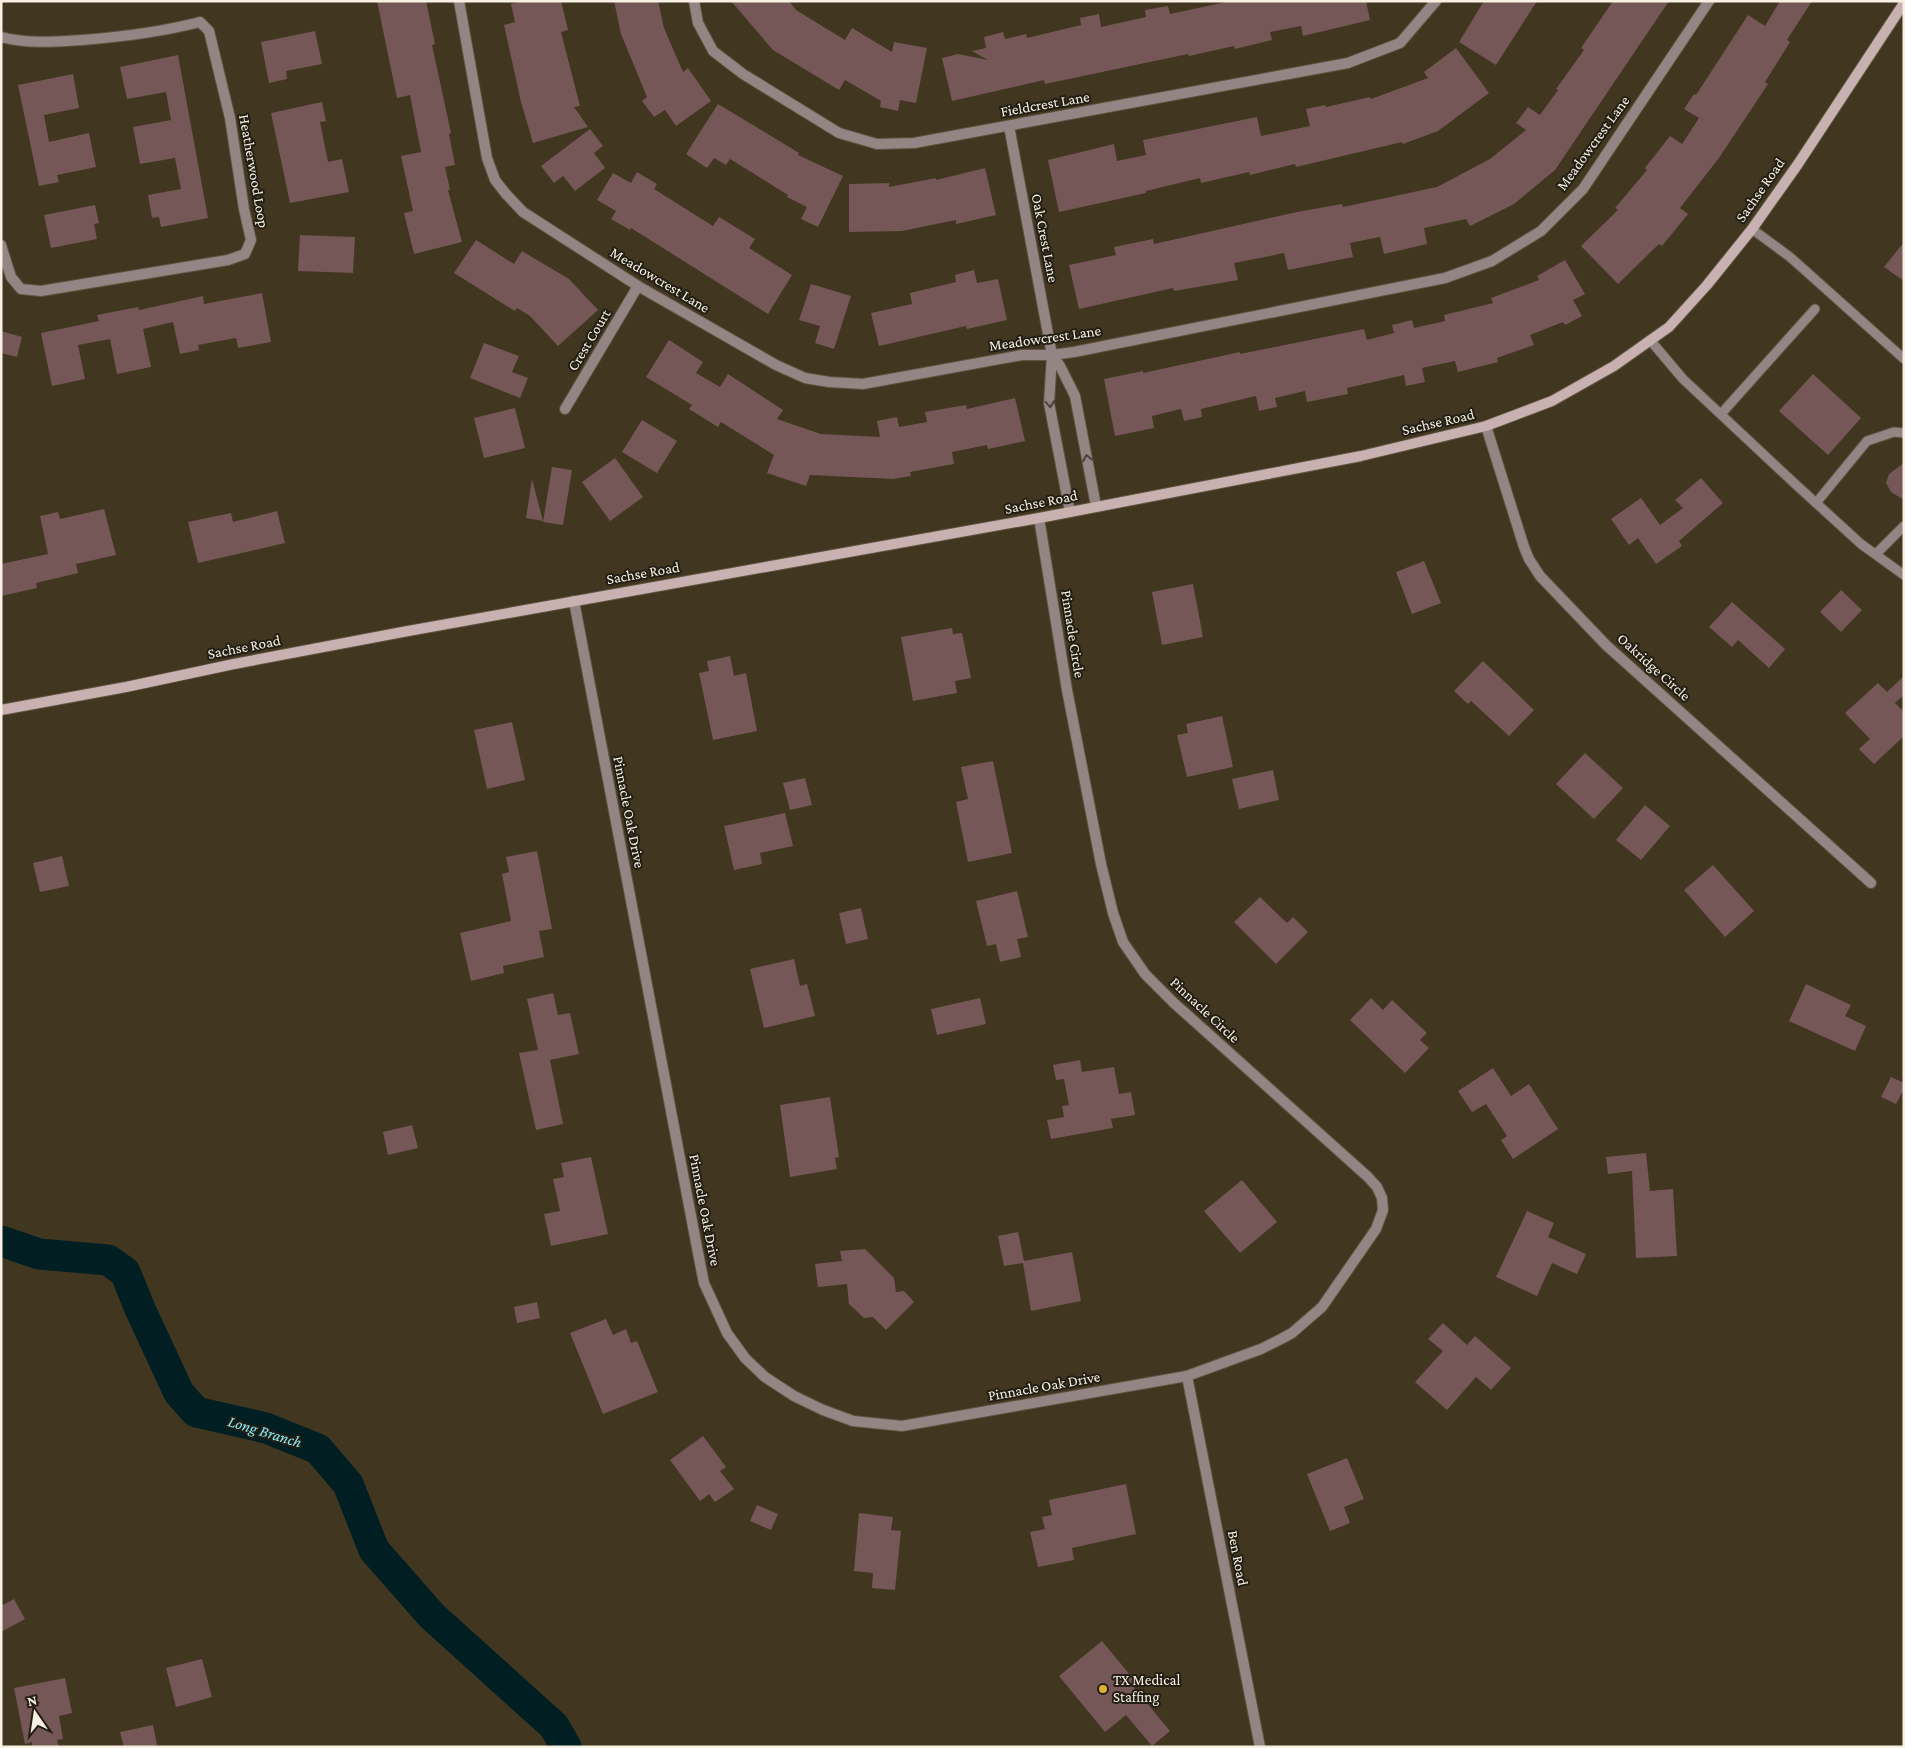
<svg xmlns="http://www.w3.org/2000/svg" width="1905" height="1748" viewBox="0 0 1905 1748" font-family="'Crimson Pro',serif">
  <rect width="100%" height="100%" fill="#413620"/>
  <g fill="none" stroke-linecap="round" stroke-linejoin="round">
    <path stroke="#011f23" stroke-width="31" d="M1,1241L39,1254L108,1260L125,1272L140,1309L179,1393L196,1412L266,1428L318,1449L348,1484L374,1550L432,1616L554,1726L566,1747"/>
  </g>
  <g fill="#745756">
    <path d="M377,1H426L435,44L432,45L451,133L449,134L455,165L445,167L450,190H448L462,242L414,254L404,213L413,211L401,156L421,152L410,95L397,98Z"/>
    <path d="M522,1H561L568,30L561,32L580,106L574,107L588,127L533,143L521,102L504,25L515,22L511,4Z"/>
    <path d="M614,1H658L664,28L683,72L688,68L711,101L676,126L665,110L654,117L642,101L647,97L621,34Z"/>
    <path d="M731,1H789L796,10L845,40L852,28L892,52L894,42L927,48L916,103L900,100L898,111L880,107L881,101L845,80L839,90L773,50Z"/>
    <path d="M1231,1H1366L1370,20L1303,36L1301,26L1270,32L1272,40L1235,49L1234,46L1189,56L1188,54L1045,84L1044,80L952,101L942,58L958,54L988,60L972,51L986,48L984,37L1003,32L1005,39L1026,34L1027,38L1081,25L1080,18L1099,14L1101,27L1146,17L1145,10L1168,6L1170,14Z"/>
    <path d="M1484,1H1537L1496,65L1459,42Z"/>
    <path d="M1613,1H1669L1555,170L1514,204L1470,226L1466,219L1424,228L1427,244L1384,254L1380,237L1350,243L1353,257L1288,270L1284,253L1265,257L1234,263L1238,280L1174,291L1173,288L1079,309L1069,265L1116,255L1114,247L1153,239L1154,244L1297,212L1342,204L1343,207L1437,187L1490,159L1526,130L1516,123L1528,107L1540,115L1558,90L1556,89L1584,50L1581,48Z"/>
    <path d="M1780,1H1812L1787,40L1790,42L1765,82L1768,84L1719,158L1680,208L1688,214L1662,246L1659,244L1618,284L1581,246L1618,210L1615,208L1647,170L1645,168L1670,136L1682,144L1699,118L1684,109L1694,94L1696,95L1748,15L1765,26Z"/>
    <path d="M315,31L322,64L286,71L287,79L269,83L261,42Z"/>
    <path d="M1456,48L1489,93L1438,131L1403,144L1402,142L1296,167L1295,164L1250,175L1249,172L1201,183L1200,178L1146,191V193L1059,212L1048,160L1114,144L1117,161L1146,155L1143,140L1257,117L1261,136L1310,126L1306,109L1325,105L1326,107L1370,97L1371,99L1428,78L1424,72Z"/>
    <path d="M178,55L208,218L161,227L159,217L152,218L148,195L181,189L175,158L140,164L133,127L171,120L166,92L127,99L120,67Z"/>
    <path d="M73,74L79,108L44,115L49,142L89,133L96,167L57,175L59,182L39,186L18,85Z"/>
    <path d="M322,102L326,121L320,122L328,162L342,159L349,192L290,203L271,113Z"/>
    <path d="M718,104L799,153L798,155L843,176L818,227L801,219L807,207L787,197L788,195L730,159L726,165L714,158L707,168L686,154Z"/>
    <path d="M590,129L603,146L594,153L605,168L575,191L563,176L554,183L541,166Z"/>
    <path d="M985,168L996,215L956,224V220L902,231L849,232V184L889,183V187L936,178V180Z"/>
    <path d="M637,172L657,184L654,189L713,226L719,217L755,239L749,248L792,275L768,314L631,228L630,230L611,219L616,211L597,200L613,173L631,183Z"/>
    <path d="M95,205L99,223L94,224L97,239L51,248L44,215Z"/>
    <path d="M300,235L355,237L353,273L298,271Z"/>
    <path d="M476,240L514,264L522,251L569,279L598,310L558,346L530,316L517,308L515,311L454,273Z"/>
    <path d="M1904,242V281L1884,267Z"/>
    <path d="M1565,260L1585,294L1573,300L1582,316L1565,325L1563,322L1530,335L1534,345L1497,358L1498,362L1458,372L1455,361L1422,368L1425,382L1406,386L1404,375L1347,388L1348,394L1307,402L1305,391L1275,398L1277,407L1259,411L1256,396L1201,409L1202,417L1184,421L1181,409L1152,416L1154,428L1115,436L1104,379L1143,371V373L1240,352V354L1364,329L1367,340L1394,333L1392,325L1412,320L1414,328L1445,321L1444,315L1493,303L1491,298L1539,280L1537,276Z"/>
    <path d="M974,270L977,283L998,279L1007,320L967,329L966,326L879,346L871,313L912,304L910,293L956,282L955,275Z"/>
    <path d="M811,284L851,296L834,349L815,343L820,326L799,320Z"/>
    <path d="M262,293L271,342L238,348L236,338L198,345L199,350L180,354L173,322L143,329L151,367L117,374L110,339L78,345L85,379L52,386L41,333L99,321L97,315L138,307L139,310L203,296L204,304Z"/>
    <path d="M1,331L22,337L17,357L1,353Z"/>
    <path d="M669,340L703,362L696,373L720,387L728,374L783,410L777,419L821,434L880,437L877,421L897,417L899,427L927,422L925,412L966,405L967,409L1015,398L1025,441L988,449L987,445L952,452L954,464L910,472L911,476L893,479L810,475L806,486L767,473L774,455L721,422L718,427L689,409L692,405L646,377Z"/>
    <path d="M484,343L519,356L512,372L528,378L520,398L470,378Z"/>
    <path d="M1813,374L1861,418L1828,455L1779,411Z"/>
    <path d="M515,408L525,448L484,458L474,418Z"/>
    <path d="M642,420L677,441L657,473L622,452Z"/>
    <path d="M615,458L643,497L610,521L582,482Z"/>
    <path d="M1904,463V500L1891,492L1886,483L1889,474Z"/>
    <path d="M552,467L572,470L563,525L543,522Z"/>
    <path d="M1701,478L1723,503L1679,541L1682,546L1656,564L1638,538L1629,545L1611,519L1641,498L1660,525L1683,508L1675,500Z"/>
    <path d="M532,479L543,521L526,518Z"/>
    <path d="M104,509L116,555L76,564L78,573L36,583L37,588L1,596V564L48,554L40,516L58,512L60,519Z"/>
    <path d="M277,511L285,543L198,563L188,522L231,513L233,522Z"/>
    <path d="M1424,561L1441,603L1412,614L1396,572Z"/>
    <path d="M1193,584L1203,637L1162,645L1152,592Z"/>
    <path d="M1841,590L1862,610L1841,632L1820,612Z"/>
    <path d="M1732,602L1785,649L1769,668L1738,640L1732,647L1709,627Z"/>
    <path d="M952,628L953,634L962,633L971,678L955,681L957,693L913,701L901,637Z"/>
    <path d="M730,656L734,676L746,673L757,731L713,740L699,673L709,671L707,661Z"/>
    <path d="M1483,661L1534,710L1509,736L1471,701L1468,704L1454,691Z"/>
    <path d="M1904,676V695L1895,703L1904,712V736L1874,764L1859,749L1870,739L1845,713L1878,683L1887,692Z"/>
    <path d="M1222,716L1233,767L1187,777L1177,735L1188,733L1186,724Z"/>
    <path d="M512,722L525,780L487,789L474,730Z"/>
    <path d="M1585,753L1623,788L1594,819L1556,784Z"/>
    <path d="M993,761L1012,853L968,862L956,802L968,799L961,767Z"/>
    <path d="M1273,770L1279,800L1239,809L1232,779Z"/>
    <path d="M805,778L812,805L790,810L783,783Z"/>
    <path d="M1645,805L1670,826L1641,860L1616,840Z"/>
    <path d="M785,813L793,846L760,853L762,864L734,870L724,826Z"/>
    <path d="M537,851L552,929L539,931L544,957L503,966L504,973L471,981L460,933L511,921L502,874L509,872L506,857Z"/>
    <path d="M62,856L69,886L40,892L33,863Z"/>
    <path d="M1713,865L1754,911L1725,937L1684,890Z"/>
    <path d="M1017,891L1028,937L1017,939L1021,957L1000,962L996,944L987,946L976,901Z"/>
    <path d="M1260,897L1287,923L1293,917L1308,932L1276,964L1234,922Z"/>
    <path d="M861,908L868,939L846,944L839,913Z"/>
    <path d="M794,959L800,986L807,984L815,1016L764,1028L750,969Z"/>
    <path d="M1806,984L1851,1005L1845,1016L1866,1026L1855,1051L1789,1021Z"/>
    <path d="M553,993L558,1015L570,1013L579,1054L550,1060L563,1124L536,1130L519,1053L538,1050L527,999Z"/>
    <path d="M980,998L986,1024L937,1035L931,1009Z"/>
    <path d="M1371,998L1383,1010L1392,1000L1427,1033L1420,1040L1429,1048L1405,1073L1350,1020Z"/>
    <path d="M1080,1060L1082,1072L1114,1067L1119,1094L1131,1092L1135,1115L1111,1119L1113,1128L1051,1139L1047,1120L1064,1117L1062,1106L1069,1105L1064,1079L1056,1080L1053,1065Z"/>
    <path d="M1493,1068L1511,1096L1529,1084L1558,1129L1513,1159L1501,1140L1507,1136L1486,1104L1472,1112L1458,1091Z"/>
    <path d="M1891,1077L1904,1083V1089L1896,1104L1881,1097Z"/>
    <path d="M830,1097L839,1157L835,1158L837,1169L790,1177L780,1105Z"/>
    <path d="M412,1125L418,1148L388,1155L383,1132Z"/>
    <path d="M1646,1153L1650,1191L1673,1189L1677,1256L1636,1258L1632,1171L1608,1174L1606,1157Z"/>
    <path d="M591,1157L608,1234L551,1246L544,1214L560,1211L553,1179L564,1177L561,1163Z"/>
    <path d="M1242,1180L1277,1222L1240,1253L1204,1211Z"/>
    <path d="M1527,1211L1554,1223L1548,1237L1586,1254L1577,1274L1552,1263L1537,1296L1496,1277Z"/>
    <path d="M1018,1232L1024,1261L1072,1252L1081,1301L1031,1311L1023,1263L1004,1266L998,1236Z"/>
    <path d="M865,1249L894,1278L896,1292L904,1291L914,1302L886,1330L873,1317L864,1318L849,1304L847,1284L818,1287L815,1264L842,1261L840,1251Z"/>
    <path d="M537,1302L540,1318L517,1323L514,1307Z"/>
    <path d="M606,1319L613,1335L626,1329L631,1343L637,1341L658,1392L603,1414L570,1333Z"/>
    <path d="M1443,1323L1467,1345L1475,1336L1511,1368L1491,1390L1476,1377L1447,1410L1415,1382L1443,1351L1428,1339Z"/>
    <path d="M703,1436L726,1467L720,1471L734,1489L715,1502L709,1494L700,1501L670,1460Z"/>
    <path d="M1347,1458L1364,1499L1344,1507L1350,1523L1330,1531L1307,1474Z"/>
    <path d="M1126,1484L1136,1534L1072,1548L1074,1560L1038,1567L1030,1532L1045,1529L1042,1517L1052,1515L1049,1500Z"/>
    <path d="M757,1505L778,1514L771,1530L750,1521Z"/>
    <path d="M859,1513L893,1517L891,1530L901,1531L895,1590L872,1588L873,1573L854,1571Z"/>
    <path d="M14,1599L25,1619L1,1632V1606Z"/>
    <path d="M1102,1641L1135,1681L1131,1684L1170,1731L1152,1746L1126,1715L1105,1732L1059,1676Z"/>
    <path d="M202,1659L212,1697L176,1707L166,1668Z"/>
    <path d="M65,1678L72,1713L59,1716L63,1739L57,1740L59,1747H32V1742L25,1744L14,1688Z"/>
    <path d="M153,1725L157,1745L148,1747H124L120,1732Z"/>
  </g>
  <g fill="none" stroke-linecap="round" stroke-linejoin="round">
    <g stroke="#5e543f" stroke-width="11">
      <g id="service">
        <path d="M1752,229L1790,257L1904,359"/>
        <path d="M1650,340L1683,379L1793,482L1861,544L1904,575"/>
        <path d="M1721,414L1815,309"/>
        <path d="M1816,503L1867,441L1894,432L1904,433"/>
        <path d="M1876,554L1904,526"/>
      </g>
    </g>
    <g stroke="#5e543f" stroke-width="12">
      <g id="minor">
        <path d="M459,1L487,158L495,180L506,194L523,212L638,286L776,365L805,378L829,382L863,384L1022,355H1052L1074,352L1445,278L1492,261L1541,231L1583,189L1709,1"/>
        <path d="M694,1L698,23L713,51L743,74L839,133L877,144L914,143L1348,63L1400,43L1436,1"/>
        <path d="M1,37C30,44 52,42 82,40C122,37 161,32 200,22L209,31L230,118L244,209L251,240L245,254L228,260L41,291L21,289L11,277L1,245"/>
        <path d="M1009,126L1052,355L1049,403L1070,512"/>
        <path d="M1052,355L1060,366L1075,396L1096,506"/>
        <path d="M565,409L638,286"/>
        <path d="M1486,426L1524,547L1529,559L1540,576L1606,645L1871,883"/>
        <path d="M574,601L698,1253L704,1283L727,1333L745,1358L765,1377L794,1396L823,1410L853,1421L902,1426L1187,1376L1261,1349L1281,1339L1292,1333L1322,1307L1376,1229L1383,1210L1382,1198L1377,1187L1368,1177L1174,1003L1145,974L1123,942L1113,913L1101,864L1067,690L1039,518"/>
        <path d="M1187,1376L1260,1747"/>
      </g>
    </g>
    <g stroke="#5e543f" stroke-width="12">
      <path id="secondary" d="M1,710L126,687L234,664L408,631L1039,518L1361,456L1486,426L1552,401L1614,366L1669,327L1707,285L1752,229L1798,164L1904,3"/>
    </g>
    <use href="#service" stroke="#948585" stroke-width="9"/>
    <use href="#minor" stroke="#948585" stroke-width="10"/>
    <use href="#secondary" stroke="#c8b1b0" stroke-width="10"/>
  </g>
  <defs><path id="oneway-chevron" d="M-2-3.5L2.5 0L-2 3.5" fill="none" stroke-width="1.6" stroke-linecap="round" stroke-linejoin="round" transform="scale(1.25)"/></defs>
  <g stroke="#4b423c">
    <use href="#oneway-chevron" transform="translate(1050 404) rotate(85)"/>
    <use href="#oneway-chevron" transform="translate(1087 458) rotate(-101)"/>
  </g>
  <circle fill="#deb133" stroke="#231e14" stroke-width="2" cx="1103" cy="1689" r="5"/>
  <g text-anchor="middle" stroke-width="4" stroke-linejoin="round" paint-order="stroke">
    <g font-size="15" fill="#f8f1e3" stroke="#231e14">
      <text transform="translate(1045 104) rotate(-10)" y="5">Fieldcrest Lane</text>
      <text transform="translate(1593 143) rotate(-54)" y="5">Meadowcrest Lane</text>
      <text transform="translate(254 171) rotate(80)" y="5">Heatherwood Loop</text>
      <text transform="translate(1760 190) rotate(-55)" y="5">Sachse Road</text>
      <text transform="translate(1045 238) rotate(79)" y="5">Oak Crest Lane</text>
      <text transform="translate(660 280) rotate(31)" y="5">Meadowcrest Lane</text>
      <text transform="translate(1045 338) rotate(-8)" y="5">Meadowcrest Lane</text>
      <text transform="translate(589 340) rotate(-59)" y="5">Crest Court</text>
      <text transform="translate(1438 422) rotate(-13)" y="5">Sachse Road</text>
      <text transform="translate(1041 502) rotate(-11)" y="5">Sachse Road</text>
      <text transform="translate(643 573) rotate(-10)" y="5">Sachse Road</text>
      <text transform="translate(1073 634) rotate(81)" y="5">Pinnacle Circle</text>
      <text transform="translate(244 647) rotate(-11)" y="5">Sachse Road</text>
      <text transform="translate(1654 667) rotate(42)" y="5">Oakridge Circle</text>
      <text transform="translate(629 812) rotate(79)" y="5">Pinnacle Oak Drive</text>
      <text transform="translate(1205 1010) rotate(43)" y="5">Pinnacle Circle</text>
      <text transform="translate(705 1210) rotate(79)" y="5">Pinnacle Oak Drive</text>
      <text transform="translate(1044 1386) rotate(-10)" y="5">Pinnacle Oak Drive</text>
      <text transform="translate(1238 1558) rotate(79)" y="5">Ben Road</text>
    </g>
    <g font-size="15" fill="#f8f1e3" stroke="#231e14" text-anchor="start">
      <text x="1113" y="1685">TX Medical<tspan x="1113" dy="17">Staffing</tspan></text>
    </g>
    <g font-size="16" font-style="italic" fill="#85ebf9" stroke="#231e14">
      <text transform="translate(265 1431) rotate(17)" y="6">Long Branch</text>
    </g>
  </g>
  <rect width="1905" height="1748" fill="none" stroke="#f8f1e3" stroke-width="5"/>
  <g transform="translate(35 1713) rotate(347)" stroke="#231e14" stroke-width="4" paint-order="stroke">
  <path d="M0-4L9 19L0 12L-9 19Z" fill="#f8f1e3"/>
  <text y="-8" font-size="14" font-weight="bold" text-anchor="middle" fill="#f8f1e3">N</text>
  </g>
</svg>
